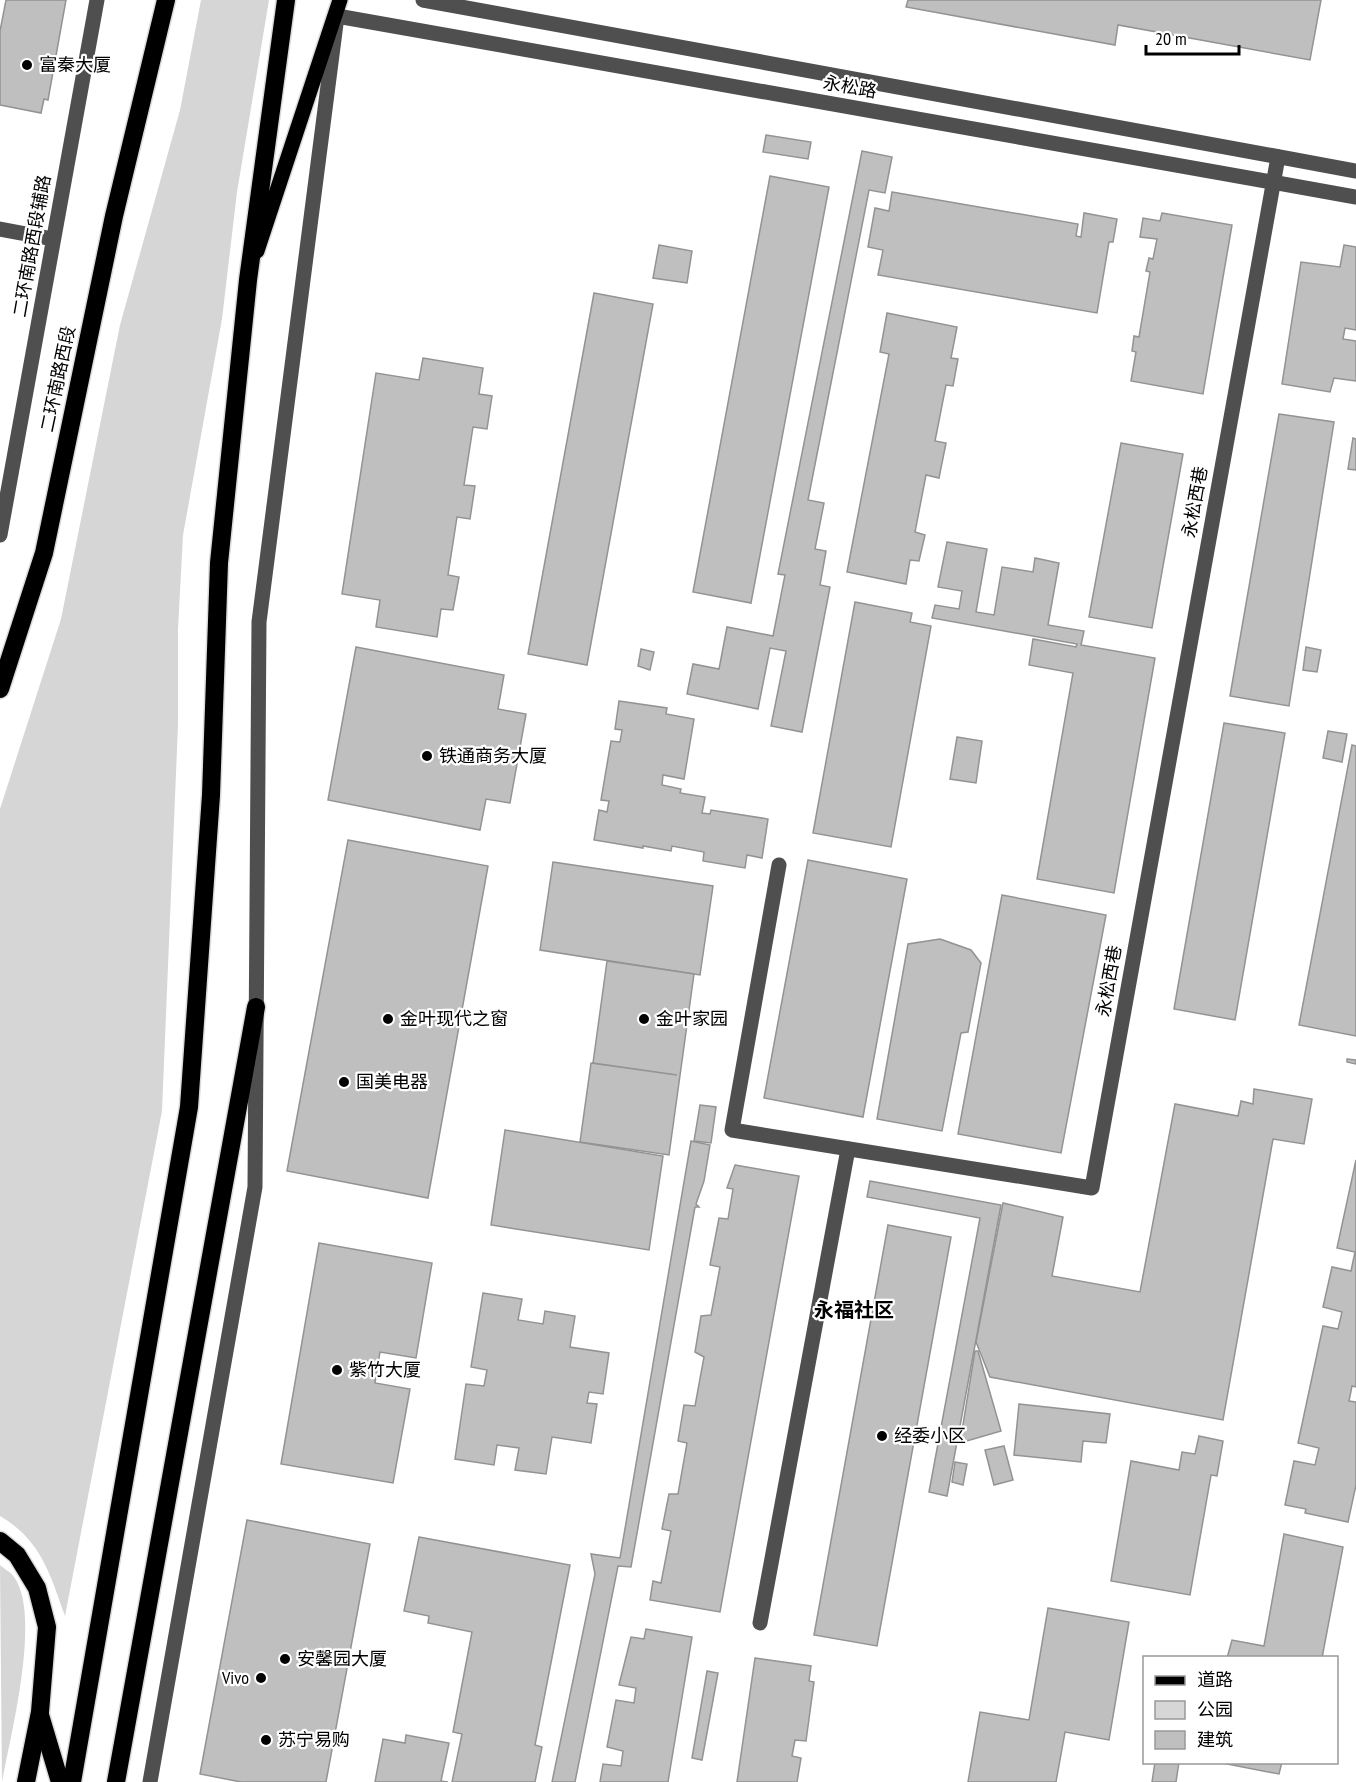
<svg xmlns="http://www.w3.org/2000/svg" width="1356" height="1782" viewBox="0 0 1356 1782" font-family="'PT Sans Narrow','Noto Sans SC',sans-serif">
  <rect width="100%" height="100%" fill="#fff"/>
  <g fill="#d6d6d6">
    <path d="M201,0H269L237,192L222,319L183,535L178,629V725L162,1111L65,1616C50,1574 41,1540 0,1516V809L61,619L120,325L180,110Z"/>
    <path d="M0,1565C4,1569 11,1572 14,1577C42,1615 10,1737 2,1782Z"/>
  </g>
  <g fill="#bfbfbf" stroke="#939393" stroke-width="1.5">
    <path d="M6,0H66L48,100L44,99L41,113L0,105V31Z"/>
    <path d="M908,0H1321L1310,60L1118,25L1115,45L906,7Z"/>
    <path d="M766,135L811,142L808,159L763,152Z"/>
    <path d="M862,151L892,157L885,193L869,190L808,500L824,503L815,549L826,551L820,585L830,587L802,732L771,726L786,651L770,648L758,709L687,694L693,664L719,669L727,627L773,636L785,575L778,574Z"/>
    <path d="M770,176L829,187L751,603L693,592Z"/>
    <path d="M892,192L1078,224L1076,236L1081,237L1084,213L1117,219L1113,242H1109L1097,313L878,275L883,250L868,247L875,208L889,211Z"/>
    <path d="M1162,213L1232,225L1203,394L1131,381L1136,352L1132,351L1134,336L1139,337L1150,272L1146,271L1149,258L1153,259L1157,239L1140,237L1143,218L1160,221Z"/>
    <path d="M659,245L692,251L687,283L653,278Z"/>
    <path d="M1344,245L1356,247V330L1345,328L1343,339L1356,341V381L1334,378L1330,392L1282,384L1301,262L1340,267Z"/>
    <path d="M594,293L653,304L587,665L528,654Z"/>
    <path d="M887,313L957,327L951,358L958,359L953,386L946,385L935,441L946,443L939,478L926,475L915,532L925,535L919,561L910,560L906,584L847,572L889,354L880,352Z"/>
    <path d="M423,358L483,368L479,394L492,396L487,429L473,427L464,485L475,486L470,519L457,517L448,575L459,577L453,610L441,609L437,637L376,627L380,600L342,594L376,373L419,380Z"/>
    <path d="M1279,414L1334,422L1289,706L1230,696Z"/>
    <path d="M1353,438L1356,439V470L1348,469Z"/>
    <path d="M1121,443L1183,454L1152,628L1089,617Z"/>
    <path d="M947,542L987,549L976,612L994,615L1002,567L1033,572L1035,558L1059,563L1048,625L1084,631L1081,645L1155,658L1114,893L1037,879L1073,673L1029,665L1033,639L1076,647L1077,644L932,618L935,605L959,609L962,591L938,587Z"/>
    <path d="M855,602L912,613L910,622L931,626L891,847L813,833Z"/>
    <path d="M356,647L504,675L498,709L526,714L510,803L486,799L480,830L328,800Z"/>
    <path d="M1306,647L1321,650L1317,672L1303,670Z"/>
    <path d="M641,649L654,652L650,670L638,666Z"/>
    <path d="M619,701L667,708L666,714L694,719L684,779L663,775L662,785L681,789L680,793L705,797L702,813L710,814L711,810L768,819L762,858L747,855L745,868L703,861L704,852L672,846L671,851L643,846V848L594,840L599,810L607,812L609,801L601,800L611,741L620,742L622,730L615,729Z"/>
    <path d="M1224,723L1285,733L1235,1020L1174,1009Z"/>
    <path d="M1328,731L1347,734L1342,762L1323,758Z"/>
    <path d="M957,737L982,741L976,783L950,779Z"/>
    <path d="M1352,745L1356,746V1036L1299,1025Z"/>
    <path d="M348,840L488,866L428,1198L287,1171Z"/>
    <path d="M808,860L907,879L863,1117L764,1098Z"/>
    <path d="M553,862L713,886L700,975L540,950Z"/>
    <path d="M1002,895L1106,915L1061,1153L958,1134Z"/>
    <path d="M940,939L971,950L981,963L968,1032L961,1033L942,1131L877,1119L908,944Z"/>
    <path d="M607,961L694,974L669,1155L580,1142L591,1063L677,1075L593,1063Z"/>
    <path d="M1347,1059L1356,1060V1064L1347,1062Z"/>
    <path d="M1254,1089L1312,1099L1304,1144L1273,1139L1223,1420L990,1377L976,1342L1003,1203L1063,1217L1052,1276L1140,1292L1175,1104L1238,1116L1241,1101L1253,1104Z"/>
    <path d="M700,1105L716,1107L711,1143L694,1141Z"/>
    <path d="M505,1130L663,1156L649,1250L491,1225Z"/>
    <path d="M691,1141L710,1145L704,1181L696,1204L699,1207H695L631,1567L618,1566L575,1782H552L595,1574L591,1554L620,1558Z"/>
    <path d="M1356,1160V1387L1352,1386L1349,1401L1356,1402V1485L1348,1522L1305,1513L1306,1509L1285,1505L1294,1461L1315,1465L1319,1448L1298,1443L1323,1326L1338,1329L1342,1312L1323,1307L1332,1267L1351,1271L1355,1252L1337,1248Z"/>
    <path d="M735,1165L799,1176L720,1612L650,1600L653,1581L661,1583L671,1531L662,1529L669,1494H678L687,1443L678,1441L684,1405L695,1406L704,1357L695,1352L701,1316L711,1315L720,1267L710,1265L719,1218L728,1219L733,1189L727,1188Z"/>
    <path d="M870,1181L1001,1205L947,1496L929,1492L980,1218L867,1197Z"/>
    <path d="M888,1225L951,1237L877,1646L814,1635Z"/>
    <path d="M319,1243L432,1263L416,1358L380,1352L375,1383L410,1389L393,1483L281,1464Z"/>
    <path d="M483,1293L522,1299L518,1320L543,1324L545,1311L575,1316L570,1347L609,1353L603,1394L589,1392L587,1403L597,1404L591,1443L552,1437L546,1474L515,1470L519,1448L497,1445L494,1465L455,1459L466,1384L484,1386L487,1370L471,1367Z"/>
    <path d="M975,1351H978L1001,1431L960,1443Z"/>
    <path d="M1019,1404L1110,1414L1106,1443L1083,1441L1081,1462L1014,1455Z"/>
    <path d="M1199,1436L1223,1441L1217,1476L1211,1475L1190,1595L1111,1581L1131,1461L1179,1470L1182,1452L1195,1454Z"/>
    <path d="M1004,1446L1013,1480L994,1485L985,1450Z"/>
    <path d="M955,1462L967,1464L963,1485L952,1482Z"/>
    <path d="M247,1520L370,1544L326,1782H241L200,1774Z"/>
    <path d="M1284,1534L1343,1547L1322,1658H1227L1232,1640L1264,1646Z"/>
    <path d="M419,1537L570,1565L535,1745L542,1747L535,1782H452L462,1734L453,1732L472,1632L428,1623L429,1616L404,1611Z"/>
    <path d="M1048,1608L1129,1622L1109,1740L1065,1732L1056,1782H968L980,1712L1029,1720Z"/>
    <path d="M646,1629L692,1637L668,1782H600L603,1764L621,1766L623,1751L607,1747L616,1700L634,1703L636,1688L619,1685L631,1637L644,1639Z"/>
    <path d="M755,1658L811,1666L809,1681L814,1682L806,1741L795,1740L792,1756L801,1758L797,1782H737Z"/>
    <path d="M707,1671L718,1673L702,1760L692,1758Z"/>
    <path d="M406,1735L449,1743L441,1781L448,1782H375L383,1739L405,1743Z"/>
    <path d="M1155,1762H1179L1176,1782H1152Z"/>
    <path d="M1217,1762H1282L1279,1774Z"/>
  </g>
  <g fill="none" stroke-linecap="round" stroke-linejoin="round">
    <g stroke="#dbdbdb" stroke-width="18">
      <path id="major" d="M257,251L340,0"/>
    </g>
    <g stroke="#dbdbdb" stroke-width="21">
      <g id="highway">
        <path d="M0,689L44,553L114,216L166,0"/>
        <path d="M0,1541L17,1555L37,1588L47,1627L40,1712L26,1782"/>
        <path d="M40,1715L60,1782"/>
        <path d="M72,1782L189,1107L211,795L219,563L248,280L286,0"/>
        <path d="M116,1782L256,1007"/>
      </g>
    </g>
    <g stroke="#4f4f4f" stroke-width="15">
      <path d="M423,0L1356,171"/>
      <path d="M0,229L53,239"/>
      <path d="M0,535L97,0"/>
      <path d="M779,865L732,1130L1092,1188L1278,157"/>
      <path d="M760,1623L848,1149"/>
      <path d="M150,1782L255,1187L259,622L337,16L1356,197"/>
    </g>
    <use href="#major" stroke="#000" stroke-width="15"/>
    <use href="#highway" stroke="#000" stroke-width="18"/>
  </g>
  <g fill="#000" stroke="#fff" stroke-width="2">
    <circle cx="27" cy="65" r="6"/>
    <circle cx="427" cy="756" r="6"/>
    <circle cx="388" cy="1019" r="6"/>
    <circle cx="644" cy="1019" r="6"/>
    <circle cx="344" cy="1082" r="6"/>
    <circle cx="337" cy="1370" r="6"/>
    <circle cx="882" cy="1436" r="6"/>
    <circle cx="285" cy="1659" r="6"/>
    <circle cx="261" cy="1678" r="6"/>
    <circle cx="266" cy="1740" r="6"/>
  </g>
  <g text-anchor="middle" stroke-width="4.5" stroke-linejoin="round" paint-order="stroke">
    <g font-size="18" fill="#000" stroke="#fff" text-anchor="start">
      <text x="39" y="71">富秦大厦</text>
      <text x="439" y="762">铁通商务大厦</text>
      <text x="400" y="1025">金叶现代之窗</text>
      <text x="656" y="1025">金叶家园</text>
      <text x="356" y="1088">国美电器</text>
      <text x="349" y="1376">紫竹大厦</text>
      <text x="894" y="1442">经委小区</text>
      <text x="297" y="1665">安馨园大厦</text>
      <text x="249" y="1684" text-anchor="end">Vivo</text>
      <text x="278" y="1746">苏宁易购</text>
    </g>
    <g font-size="18" fill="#000" stroke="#fff">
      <text transform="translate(850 87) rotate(10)" y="6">永松路</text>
      <text transform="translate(32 246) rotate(-80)" y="6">二环南路西段辅路</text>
      <text transform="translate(58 379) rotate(-78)" y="6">二环南路西段</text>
      <text transform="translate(1195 502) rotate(-80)" y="6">永松西巷</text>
      <text transform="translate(1109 981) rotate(-80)" y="6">永松西巷</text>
    </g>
    <g font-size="20" font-weight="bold" fill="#000" stroke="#fff">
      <text x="854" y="1317">永福社区</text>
    </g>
  </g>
  <rect x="1143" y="1656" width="195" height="108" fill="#ffffff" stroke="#999999" stroke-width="1.5"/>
  <rect x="1155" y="1676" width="30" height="9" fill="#000000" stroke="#999999" stroke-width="1.5"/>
  <text x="1197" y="1686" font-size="18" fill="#000000">道路</text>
  <rect x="1155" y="1701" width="30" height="18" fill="#d6d6d6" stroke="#999999" stroke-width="1.5"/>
  <text x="1197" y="1716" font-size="18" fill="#000000">公园</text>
  <rect x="1155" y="1731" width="30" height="18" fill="#bfbfbf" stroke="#999999" stroke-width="1.5"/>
  <text x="1197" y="1746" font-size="18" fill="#000000">建筑</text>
  <path d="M1146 45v9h93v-9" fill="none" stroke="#000000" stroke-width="3"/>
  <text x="1155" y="45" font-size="18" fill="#000000" stroke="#ffffff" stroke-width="4.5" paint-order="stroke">20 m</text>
</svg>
